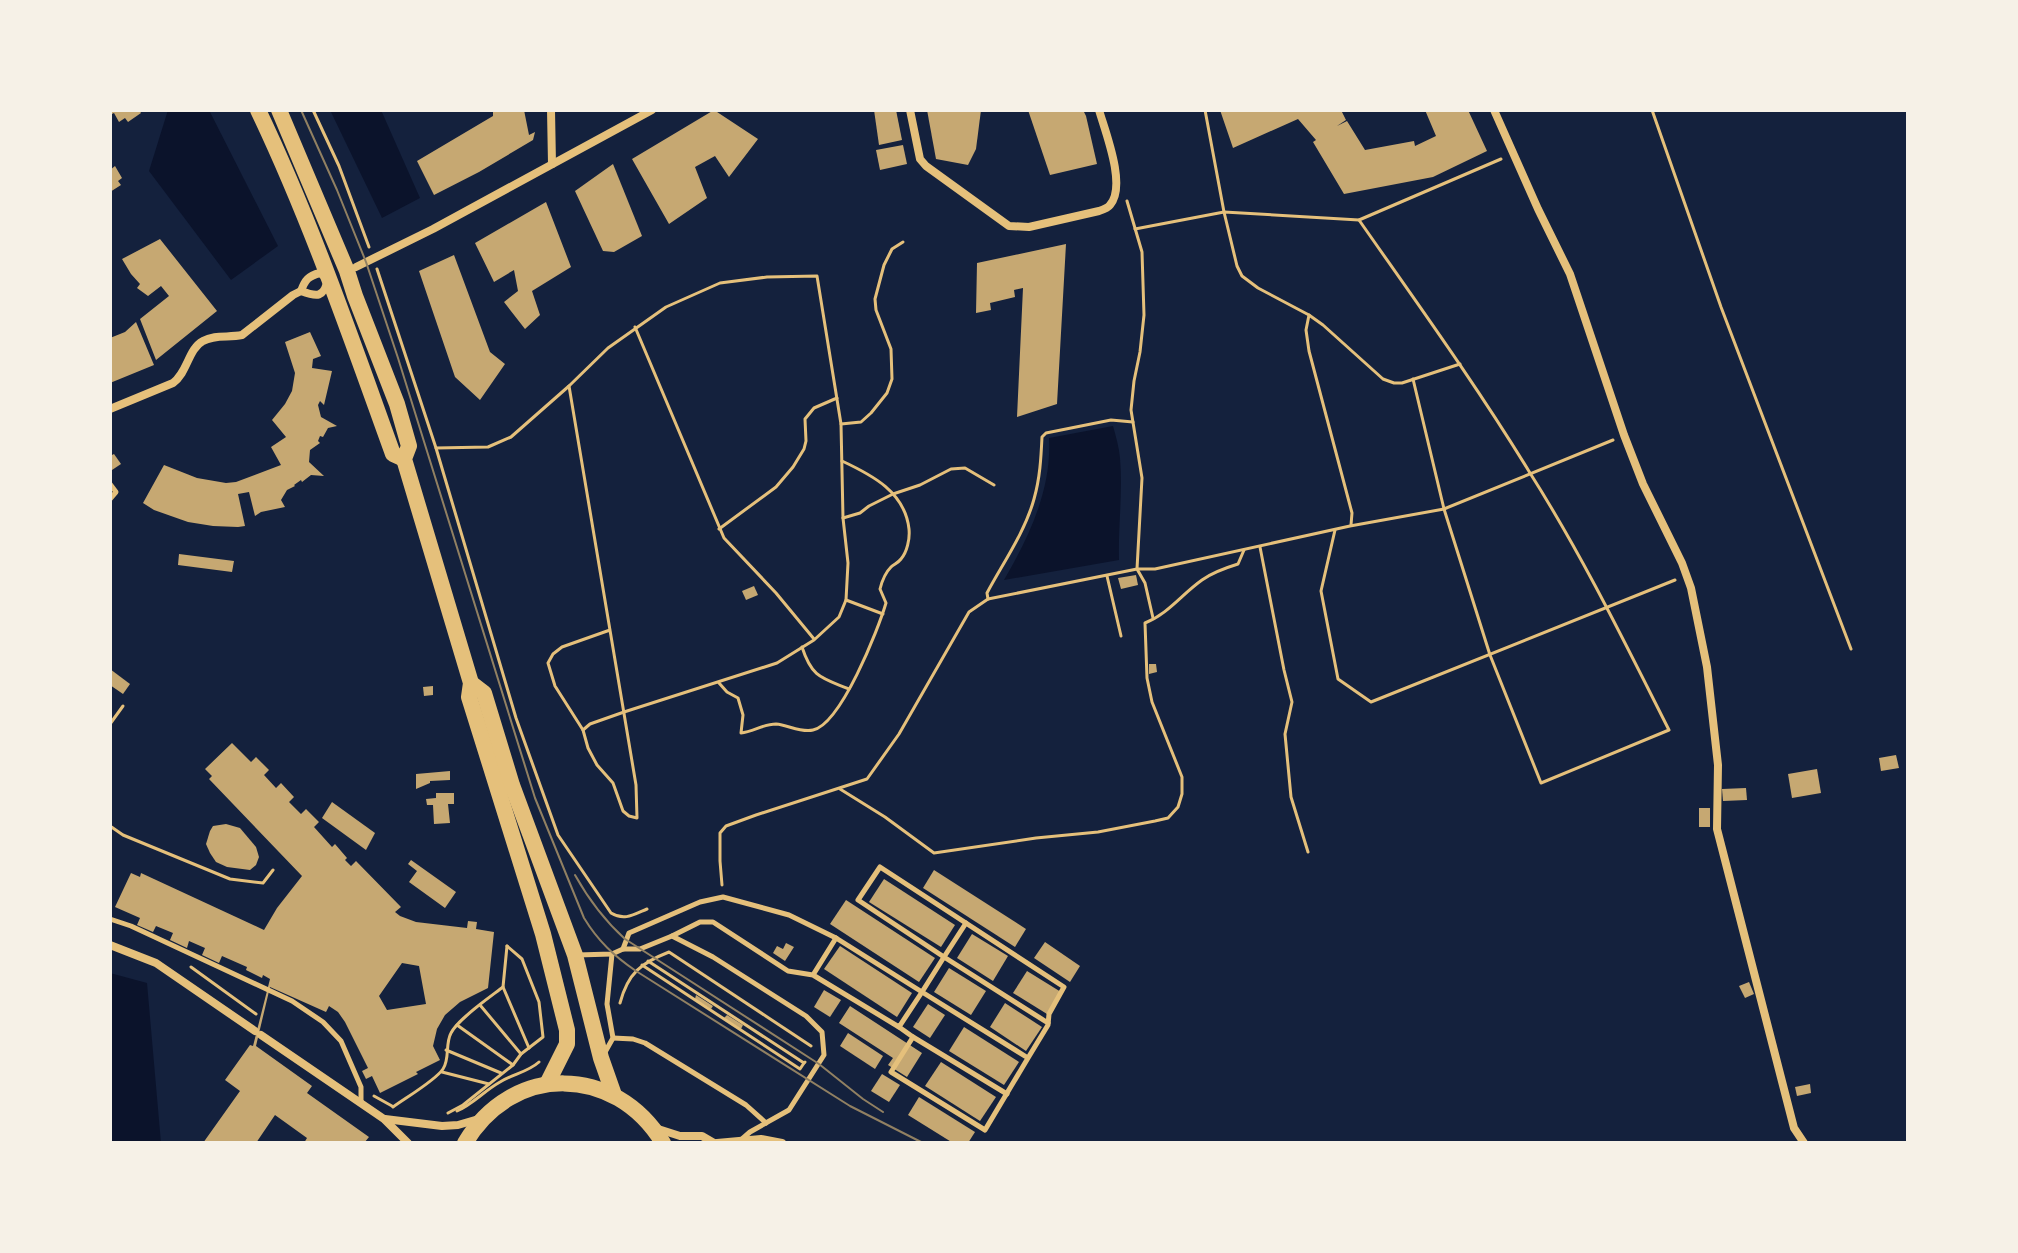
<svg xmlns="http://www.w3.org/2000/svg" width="2018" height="1253" viewBox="0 0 2018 1253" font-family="'Alegreya Sans',sans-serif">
  <rect width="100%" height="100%" fill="#14213d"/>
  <g fill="#0b132b">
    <path d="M168,110H209L278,246L231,280L149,171Z"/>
    <path d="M330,110H381L420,198L382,218Z"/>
    <path d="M1113,426C1116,437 1119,447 1120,458C1123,492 1118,526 1119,560L1004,580C1029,537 1052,489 1049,438Z"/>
    <path d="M110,973L147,983L161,1143H110Z"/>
  </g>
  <g fill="#c6a872" fill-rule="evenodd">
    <path d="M110,110H139L141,113L128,122L125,118L119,122L114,113L110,115Z"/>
    <path d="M493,110H524L529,135L535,132L533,140L479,172L434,195L417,161L493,116Z"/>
    <path d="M714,110L758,139L729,177L715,156L695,167L707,198L669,224L632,159Z"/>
    <path d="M874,110H896L902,140L879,145Z"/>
    <path d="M927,110H981L976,149L968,165L936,159Z"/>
    <path d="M1028,110H1083L1086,116L1097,164L1050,175Z"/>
    <path d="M1220,110H1341L1346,120L1337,126L1347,121L1365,150L1414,141L1415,146L1436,136L1425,110H1468L1487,151L1433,177L1344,194L1313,142L1316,140L1298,119L1233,148Z"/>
    <path d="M903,145L907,164L880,170L876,150Z"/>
    <path d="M613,164L642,236L614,252L603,251L575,191Z"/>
    <path d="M115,166L122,178L118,181L121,185L110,192V170Z"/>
    <path d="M546,202L571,267L532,291L540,315L525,329L504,302L518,291L514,270L494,282L475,243Z"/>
    <path d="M160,239L217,311L156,360L140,319L169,296L161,286L148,296L137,288L140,284L131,274L122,259Z"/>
    <path d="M1066,244L1057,404L1017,417L1023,288L1014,290L1015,297L990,303L991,310L976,313L977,263Z"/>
    <path d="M454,255L490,352L505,364L480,400L455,377L419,271Z"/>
    <path d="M136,322L154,365L110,383V338L125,332Z"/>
    <path d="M310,332L321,356L313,359L312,368L332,371L324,405L320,401L318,405L321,417L337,426L328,428L323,437L320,436L318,441L320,443L310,450L309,462L324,476L311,475L302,482L301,480L294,485L295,486L287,490L281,500L285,507L261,512L255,516L249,492L238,494L245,526L238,527L213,526L188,522L154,510L143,503L164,465L197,478L226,483L236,482L281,465L271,447L286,437L272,420L285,404L292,391L295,373L285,342Z"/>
    <path d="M114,454L121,464L112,470L110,466V456Z"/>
    <path d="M179,554L234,561L232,572L178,565Z"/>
    <path d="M1136,575L1138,585L1121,589L1118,578Z"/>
    <path d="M754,586L758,595L746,600L742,591Z"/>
    <path d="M1149,664H1156L1157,672L1149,674Z"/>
    <path d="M110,669L130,684L123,694L110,685Z"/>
    <path d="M433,686V695L424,696L423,687Z"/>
    <path d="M232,743L251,762L256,757L269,770L264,775L276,788L281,783L294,797L289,802L301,814L306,809L319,822L314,827L332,847L335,844L347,858L345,860L351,866L356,861L401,907L395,912L400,916L416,922L467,928L468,921L477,922L476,929L494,932L488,988L460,1002L445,1015L437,1029L433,1046L440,1060L416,1072L418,1074L380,1093L372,1076L366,1079L362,1071L368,1068L345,1022L338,1012L329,1006L326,1012L270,987L256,1046L312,1086L307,1093L369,1137L364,1143H304L307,1138L275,1115L256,1143H203L240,1091L225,1080L250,1045L253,1046L270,979L263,975L262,978L246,970L247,967L222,956L219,963L202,955L205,948L189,941L187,948L170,940L173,933L156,926L153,932L137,925L140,918L115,907L131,873L140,877L141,873L264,930L277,908L302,876L209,779L212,776L205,769ZM402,963L419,966L426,1004L387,1010L379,996Z"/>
    <path d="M1896,755L1899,768L1881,771L1879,758Z"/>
    <path d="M1817,769L1821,793L1792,798L1788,774Z"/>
    <path d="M450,771V780L430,781V783L416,789V774Z"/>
    <path d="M1746,788L1747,800L1723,801L1722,789Z"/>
    <path d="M436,793H454V804H448L450,823L434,824L433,805H427L426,799L436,798Z"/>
    <path d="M332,802L375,833L366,850L322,818Z"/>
    <rect x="1699" y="808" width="11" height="19"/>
    <path d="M226,824L240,828L256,847L259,857L256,865L250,870L227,867L216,862L210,853L206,844L210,831L213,826Z"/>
    <path d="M411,860L456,892L445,908L409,882L417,871L408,864Z"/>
    <path d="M934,870L1026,929L1015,947L923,888Z"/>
    <path d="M884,879L955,925L941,947L869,902Z"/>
    <path d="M846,900L935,958L919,982L830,924Z"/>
    <path d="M972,934L1008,956L993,981L957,958Z"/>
    <path d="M1045,942L1080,966L1070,982L1034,958Z"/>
    <path d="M786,943L794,947L785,961L773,953L777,946L783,949Z"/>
    <path d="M840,946L912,993L897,1017L824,969Z"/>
    <path d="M949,968L986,991L971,1015L934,992Z"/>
    <path d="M1027,971L1061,992L1047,1014L1013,993Z"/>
    <path d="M1749,982L1754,994L1745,998L1739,986Z"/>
    <path d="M824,990L841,1000L830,1017L814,1007Z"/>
    <path d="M696,995L713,1006L711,1009L695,999Z"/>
    <path d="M1005,1003L1042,1027L1026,1051L990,1027Z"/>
    <path d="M928,1004L945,1015L930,1038L913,1027Z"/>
    <path d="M850,1006L922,1053L907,1077L888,1065L893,1058L839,1023Z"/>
    <path d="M727,1015L743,1025L741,1029L724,1018Z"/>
    <path d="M964,1027L1019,1062L1004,1085L949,1051Z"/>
    <path d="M848,1033L883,1056L875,1069L840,1046Z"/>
    <path d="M941,1062L996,1097L980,1121L925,1086Z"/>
    <path d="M882,1074L900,1085L889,1102L871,1091Z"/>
    <path d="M1810,1084L1811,1093L1797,1096L1795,1087Z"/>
    <path d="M919,1097L975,1132L968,1143H953L908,1115Z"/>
  </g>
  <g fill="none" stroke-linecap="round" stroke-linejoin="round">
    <g stroke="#e5c07b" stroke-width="3">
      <path d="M313,110L339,166L369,247"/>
      <path d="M1205,110L1224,212L1237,266L1242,276L1258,288L1309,315L1323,325L1383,379L1394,383H1402L1460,364"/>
      <path d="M1652,110L1721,307L1851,649"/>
      <path d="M1127,201L1142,252L1144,315L1140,352L1134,381L1131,410L1142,478L1137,569L1145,583L1153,618"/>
      <path d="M1359,220C1417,303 1477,386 1530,473C1582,555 1625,643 1669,730L1541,783L1490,655L1444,509L1413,379"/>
      <path d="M1135,229L1224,212L1359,220L1501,159"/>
      <path d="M377,269L436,448L516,718L558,835L611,913C624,921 633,915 647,909"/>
      <path d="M1309,315L1306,330L1309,351L1352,513L1351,525"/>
      <path d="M635,327L724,538L776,593L814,639"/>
      <path d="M569,386L636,785L637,818L629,816L623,811L613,783L597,765L588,748L583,730L555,686L548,663L553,654L562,647L610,630"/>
      <path d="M841,424L861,422L871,413L887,393L892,379L891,349L876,310L875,299L884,265L892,249L903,242"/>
      <path d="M436,448L488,447L511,437L569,386L608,348L666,307L720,283L767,277L817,276L841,424L843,518L848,563L846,600L839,617L814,640L777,663L624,712L590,724L583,730"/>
      <path d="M843,518L860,513L869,506L893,494L920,485L951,469L965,468L994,485"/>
      <path d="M719,529L776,487L793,467L804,449L806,441L805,419L814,408L837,398"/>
      <path d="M1335,530L1321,591L1338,679L1371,702L1675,580"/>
      <path d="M1260,547L1284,670L1292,702L1285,734L1291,797L1308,852"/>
      <path d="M1107,576L1121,636"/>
      <path d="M988,599L987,593C1003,563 1025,532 1034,499C1040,478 1041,458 1042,437L1046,433L1111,420L1133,422"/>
      <path d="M846,600L883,614"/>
      <path d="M802,647C812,678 822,678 849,689"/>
      <path d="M719,683L727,692L738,698L743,715L741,733C753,732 763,724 776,724C788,725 801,733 813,730C841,724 878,630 886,603L880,589C882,581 885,573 891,567C894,564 898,563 901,559C907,552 910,539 909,529C905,492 872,475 842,461"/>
      <path d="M110,724L123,706"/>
      <path d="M840,789L885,817L934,853L1036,838L1098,832L1155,821L1168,818L1178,807L1182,794V777L1152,702L1147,678L1145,623C1168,614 1182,594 1202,580C1213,572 1225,568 1238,564L1244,550"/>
      <path d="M110,826L123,835L230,879L263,883L273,870"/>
      <path d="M722,885L720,861V833L726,826L756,815L867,779L899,734L969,612L988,599L1137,569H1155L1350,526L1444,509L1613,440"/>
      <path d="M507,946L503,987L529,1048"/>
      <path d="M648,961L804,1063L805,1062"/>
      <path d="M642,965L800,1069L804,1063"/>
      <path d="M191,967L256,1014"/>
      <path d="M620,1003C628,973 641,963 669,952L811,1046"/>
      <path d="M480,1005L521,1054"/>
      <path d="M457,1025L513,1065"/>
      <path d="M446,1050L501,1073"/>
      <path d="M442,1072L489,1084"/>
      <path d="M374,1096L392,1106"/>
      <path d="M393,1107C405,1098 435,1081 443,1069C450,1059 445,1044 451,1033C458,1019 490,997 503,987"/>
      <path d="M457,1111C473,1104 484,1091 500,1082C513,1074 528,1072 539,1062"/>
      <path d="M448,1113L463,1105L513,1065L521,1054L543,1037L539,1002L522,959L507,946"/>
    </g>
    <g stroke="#e5c07b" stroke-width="5">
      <path d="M110,484L116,492L110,499"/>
      <path d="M110,919L131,926L292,1001L323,1022L341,1041L361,1087V1102"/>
      <path d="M966,923L944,957L1048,1023"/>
      <path d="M672,936L700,922H713L788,971L813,975L899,1027L922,992L836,938L813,975"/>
      <path d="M623,949L629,933L700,902L723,897L789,915L836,938"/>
      <path d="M577,955L612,954L623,949H640L672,936L713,957L806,1016L822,1032L824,1055L789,1110L750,1132L742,1139"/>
      <path d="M899,1027L913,1037L891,1072L985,1130L1028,1058L922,992L944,957L858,900L880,867L1064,987L1049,1014L1048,1025L1028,1058"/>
      <path d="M913,1037L1007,1094"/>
      <path d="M613,1038L633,1039L645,1043L746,1105L766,1123"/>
      <path d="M604,1054L613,1038L607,1004L612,954"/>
    </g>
    <g stroke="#e5c07b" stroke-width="8">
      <path d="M551,110L552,164"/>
      <path d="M910,110L920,159L926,166L1009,226L1029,227L1099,211C1102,210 1108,208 1110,205C1127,186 1105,131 1099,110"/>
      <path d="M1494,110L1538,209L1570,274L1624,435L1643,484L1682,563L1691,588L1707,667L1718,765L1717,829L1794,1128L1804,1143"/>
      <path d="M356,267L433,229L652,110"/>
      <path d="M320,273L328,279C324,298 317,297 301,291C305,280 308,276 320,273Z"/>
      <path d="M110,409L173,383C188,372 188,349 203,341C215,334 229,338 242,335L293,295L301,291"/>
      <path d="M110,945L156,963L255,1031"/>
      <path d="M261,1035L384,1119L408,1143"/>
      <path d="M385,1119L442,1126L458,1125L482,1118"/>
      <path d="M655,1128L680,1136H702L714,1143"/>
      <path d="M717,1143L761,1139L782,1143"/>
    </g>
    <g stroke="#e5c07b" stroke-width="16">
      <path d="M258,110C311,221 351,338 393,454L404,459"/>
      <path d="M279,110L347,271L355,296L397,404L409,446L404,459L471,683L469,697L543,934L567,1030V1044L547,1084"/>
      <path d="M471,683L484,693L512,785L575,955L601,1058L614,1095"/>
      <path d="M465,1143C512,1063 615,1064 663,1143"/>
    </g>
    <g stroke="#918062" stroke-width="2">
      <path d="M301,110L337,190L366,262L398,358L535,798L584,918C598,941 614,956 636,971L850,1106L923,1143"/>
      <path d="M575,875C589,900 604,920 625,939L819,1064L863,1099L883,1112"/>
    </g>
  </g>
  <rect width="2018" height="1253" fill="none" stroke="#f6f1e7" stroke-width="224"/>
</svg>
